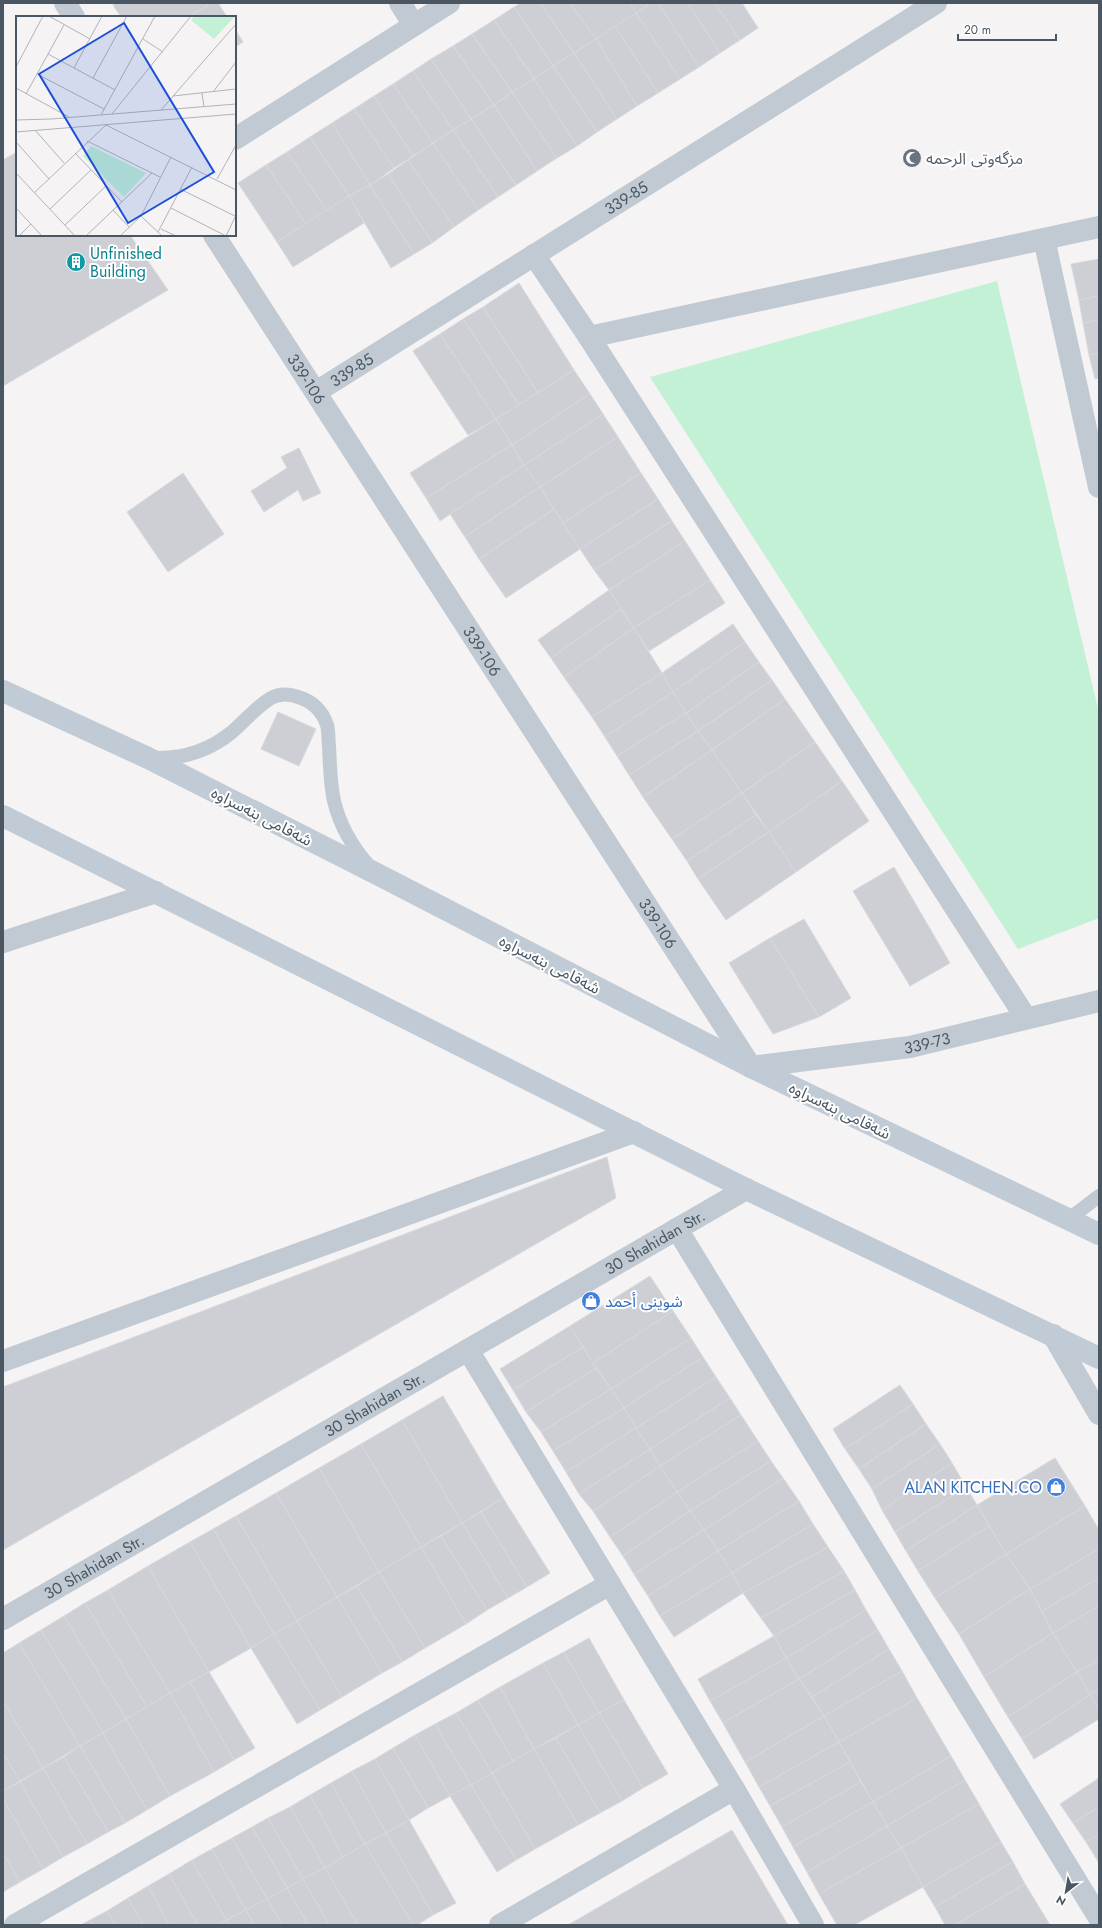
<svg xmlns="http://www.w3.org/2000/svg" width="1102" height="1928" viewBox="0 0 1102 1928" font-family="Jost,'Noto Sans Arabic',sans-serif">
  <rect width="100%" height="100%" fill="#f5f3f3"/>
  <path fill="#c3f1d5" d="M997,281L1099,713V918L1018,949L650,377Z"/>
  <g fill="#cdcfd5" stroke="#d7d9de">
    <path d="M116,3H211L189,17H121L113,5Z"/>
    <path d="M211,3H218L227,17H189Z"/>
    <path d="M521,3H540L574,53L553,66L514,7Z"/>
    <path d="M540,3H570L596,39L574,53Z"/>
    <path d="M570,3H630L636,13L596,39Z"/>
    <path d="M630,3H651L636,13Z"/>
    <path d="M651,3H658L699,67L680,79L636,13Z"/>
    <path d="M658,3H688L720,53L699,67Z"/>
    <path d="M688,3H715L740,40L720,53Z"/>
    <path d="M715,3H742L758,28L740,40Z"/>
    <path d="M514,7L553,66L534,79L494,20Z"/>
    <path d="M636,13L680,79L658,93L615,26Z"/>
    <path d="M494,20L534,79L512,92L472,34Z"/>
    <path d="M615,26L658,93L637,106L596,39Z"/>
    <path d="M235,29L243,42L235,47Z"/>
    <path d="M472,34L512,92L494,105L453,46Z"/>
    <path d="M596,39L637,106L617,119L574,53Z"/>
    <path d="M453,46L494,105L471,119L431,59Z"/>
    <path d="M574,53L617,119L597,132L553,66Z"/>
    <path d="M431,59L471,119L453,130L413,71Z"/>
    <path d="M553,66L597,132L577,146L534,79Z"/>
    <path d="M413,71L453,130L433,143L393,84Z"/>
    <path d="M534,79L577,146L557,158L512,92Z"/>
    <path d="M393,84L433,143L413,156L374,96Z"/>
    <path d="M512,92L557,158L537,171L494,105Z"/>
    <path d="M374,96L413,156L394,168L354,109Z"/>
    <path d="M494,105L537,171L516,185L471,119Z"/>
    <path d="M354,109L394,168L370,185L332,123Z"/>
    <path d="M471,119L516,185L498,197L453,130Z"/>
    <path d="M332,123L370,185L349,196L310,137Z"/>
    <path d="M453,130L498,197L478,210L433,143Z"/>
    <path d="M310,137L349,196L327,211L287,152Z"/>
    <path d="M433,143L478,210L454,227L408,160Z"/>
    <path d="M17,152V235H130L168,290L3,386V160Z"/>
    <path d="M287,152L327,211L306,224L266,165Z"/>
    <path d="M408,160L454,227L432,243L388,174Z"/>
    <path d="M266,165L306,224L277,242L238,183Z"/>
    <path d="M388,174L432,243L414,254L370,185Z"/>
    <path d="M370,185L414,254L391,268L349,196Z"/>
    <path d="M349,196L364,223L293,267L277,242Z"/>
    <path d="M1099,259V296L1079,300L1071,264Z"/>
    <path d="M519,283L574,370L538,393L483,307Z"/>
    <path d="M1099,296V320L1083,323L1079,300Z"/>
    <path d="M483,307L538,393L519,405L463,319Z"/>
    <path d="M463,319L519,405L496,419L440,334Z"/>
    <path d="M1099,320V353L1089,355L1083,323Z"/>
    <path d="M440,334L496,419L468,435L413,351Z"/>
    <path d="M1099,353V378L1095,379L1089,355Z"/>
    <path d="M574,370L590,394L512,445L496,419Z"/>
    <path d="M590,394L603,414L524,465L512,445Z"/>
    <path d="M603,414L618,437L540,487L524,465Z"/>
    <path d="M496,419L512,445L426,498L410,473Z"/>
    <path d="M618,437L641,473L563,523L540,487Z"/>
    <path d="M512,445L524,465L440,521L426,498Z"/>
    <path d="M299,448L321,493L303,501L298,490L264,512L251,491L287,468L281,457Z"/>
    <path d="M524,465L540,487L465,537L450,514Z"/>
    <path d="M183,473L224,534L168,572L127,512Z"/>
    <path d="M641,473L658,499L580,549L563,523Z"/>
    <path d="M540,487L554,509L479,559L465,537Z"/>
    <path d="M658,499L672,521L594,570L580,549Z"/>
    <path d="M554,509L580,549L506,598L479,559Z"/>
    <path d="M672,521L685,541L609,590L594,570Z"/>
    <path d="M685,541L710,580L634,628L609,590Z"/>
    <path d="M710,580L725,603L649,651L634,628Z"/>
    <path d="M609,590L621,609L551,658L538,640Z"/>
    <path d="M621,609L634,628L564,677L551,658Z"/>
    <path d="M733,624L745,642L673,692L662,673Z"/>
    <path d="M634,628L662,673L592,717L564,677Z"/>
    <path d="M745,642L759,662L686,713L673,692Z"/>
    <path d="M759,662L772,680L698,731L686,713Z"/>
    <path d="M662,673L673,692L605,737L592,717Z"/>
    <path d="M772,680L785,699L712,750L698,731Z"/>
    <path d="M673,692L686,713L617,756L605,737Z"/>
    <path d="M785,699L815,742L742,793L712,750Z"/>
    <path d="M278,712L316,729L299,766L261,749Z"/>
    <path d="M686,713L698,731L629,775L617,756Z"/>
    <path d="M698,731L712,750L643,797L629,775Z"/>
    <path d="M815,742L842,781L769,832L742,793Z"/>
    <path d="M712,750L742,793L672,839L643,797Z"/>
    <path d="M842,781L869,821L796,872L769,832Z"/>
    <path d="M742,793L756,815L687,861L672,839Z"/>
    <path d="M756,815L769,832L698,879L687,861Z"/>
    <path d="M769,832L796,872L726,920L698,879Z"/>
    <path d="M894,867L950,963L910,986L853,891Z"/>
    <path d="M804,919L851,998L819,1017L770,938Z"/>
    <path d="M770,938L819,1017L773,1034L729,963Z"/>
    <path d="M607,1157L616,1198L3,1550V1387Z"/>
    <path d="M650,1276L673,1311L593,1363L570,1326Z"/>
    <path d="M673,1311L691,1338L611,1389L593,1363Z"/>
    <path d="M570,1326L583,1347L513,1390L500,1369Z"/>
    <path d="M691,1338L703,1357L624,1408L611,1389Z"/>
    <path d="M583,1347L596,1368L526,1412L513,1390Z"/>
    <path d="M703,1357L716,1377L636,1428L624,1408Z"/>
    <path d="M596,1368L611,1389L541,1432L526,1412Z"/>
    <path d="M716,1377L730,1398L650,1449L636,1428Z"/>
    <path d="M900,1385L913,1404L845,1449L833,1429Z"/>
    <path d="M611,1389L624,1408L553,1451L541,1432Z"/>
    <path d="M443,1396L503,1498L462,1523L402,1420Z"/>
    <path d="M730,1398L741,1415L660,1466L650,1449Z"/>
    <path d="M913,1404L926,1424L859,1469L845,1449Z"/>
    <path d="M624,1408L636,1428L566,1472L553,1451Z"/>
    <path d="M741,1415L758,1441L677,1492L660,1466Z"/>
    <path d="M402,1420L462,1523L421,1547L361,1444Z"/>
    <path d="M926,1424L940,1444L872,1489L859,1469Z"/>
    <path d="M636,1428L650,1449L579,1494L566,1472Z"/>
    <path d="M758,1441L771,1461L690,1511L677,1492Z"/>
    <path d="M361,1444L421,1547L379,1572L319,1468Z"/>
    <path d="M940,1444L952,1463L882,1510L872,1489Z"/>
    <path d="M650,1449L660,1466L593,1511L579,1494Z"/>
    <path d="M1055,1458L1085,1506L1006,1554L977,1505Z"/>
    <path d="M771,1461L783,1478L704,1530L690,1511Z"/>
    <path d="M952,1463L966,1487L895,1532L882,1510Z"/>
    <path d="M660,1466L677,1492L610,1537L593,1511Z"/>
    <path d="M319,1468L379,1572L337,1597L276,1493Z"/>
    <path d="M783,1478L799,1501L718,1551L704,1530Z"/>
    <path d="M966,1487L977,1505L906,1551L895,1532Z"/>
    <path d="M677,1492L690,1511L623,1556L610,1537Z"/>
    <path d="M276,1493L337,1597L297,1621L236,1516Z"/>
    <path d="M503,1498L550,1573L527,1587L481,1512Z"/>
    <path d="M799,1501L813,1524L732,1573L718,1551Z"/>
    <path d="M977,1505L989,1526L918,1571L906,1551Z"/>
    <path d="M1085,1506L1099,1530V1549L1030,1589L1006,1554Z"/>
    <path d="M690,1511L704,1530L634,1574L623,1556Z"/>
    <path d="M481,1512L527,1587L508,1598L462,1523Z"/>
    <path d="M236,1516L297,1621L274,1634L213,1529Z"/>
    <path d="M462,1523L508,1598L487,1610L441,1536Z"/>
    <path d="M813,1524L828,1547L743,1593L732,1573Z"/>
    <path d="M989,1526L1006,1554L935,1598L918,1571Z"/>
    <path d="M213,1529L274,1634L251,1648L190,1542Z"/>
    <path d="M704,1530L718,1551L648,1596L634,1574Z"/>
    <path d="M441,1536L487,1610L466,1624L421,1547Z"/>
    <path d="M190,1542L251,1648L209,1672L148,1566Z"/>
    <path d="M421,1547L466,1624L425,1648L379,1572Z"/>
    <path d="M828,1547L844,1571L761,1618L743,1593Z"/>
    <path d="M1099,1549V1578L1042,1611L1030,1589Z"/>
    <path d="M718,1551L732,1573L660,1616L648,1596Z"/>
    <path d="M1006,1554L1030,1589L959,1634L935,1598Z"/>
    <path d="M148,1566L209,1672L170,1693L108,1590Z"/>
    <path d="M844,1571L855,1590L774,1636L761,1618Z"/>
    <path d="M379,1572L425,1648L402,1662L357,1586Z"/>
    <path d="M732,1573L743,1593L674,1637L660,1616Z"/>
    <path d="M1099,1578V1606L1053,1633L1042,1611Z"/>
    <path d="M357,1586L402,1662L382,1673L337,1597Z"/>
    <path d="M1030,1589L1053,1633L984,1677L959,1634Z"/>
    <path d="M108,1590L170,1693L147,1707L85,1603Z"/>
    <path d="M855,1590L866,1610L786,1658L774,1636Z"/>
    <path d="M337,1597L382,1673L342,1697L297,1621Z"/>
    <path d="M85,1603L147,1707L126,1719L64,1616Z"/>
    <path d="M1099,1606V1660L1077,1672L1053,1633Z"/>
    <path d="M866,1610L878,1630L799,1679L786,1658Z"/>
    <path d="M64,1616L126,1719L103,1733L41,1630Z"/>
    <path d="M297,1621L342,1697L320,1710L274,1634Z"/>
    <path d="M41,1630L103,1733L80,1746L19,1643Z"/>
    <path d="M878,1630L889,1649L812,1697L799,1679Z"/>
    <path d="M1053,1633L1077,1672L1008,1717L984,1677Z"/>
    <path d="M274,1634L320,1710L297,1724L251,1648Z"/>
    <path d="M774,1636L786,1658L710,1701L698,1679Z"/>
    <path d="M589,1638L624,1700L599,1713L564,1652Z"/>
    <path d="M19,1643L80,1746L43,1768L3,1701V1653Z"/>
    <path d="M889,1649L902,1671L824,1716L812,1697Z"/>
    <path d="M564,1652L599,1713L578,1725L543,1663Z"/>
    <path d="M786,1658L799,1679L723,1723L710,1701Z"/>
    <path d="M1099,1660V1689L1090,1695L1077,1672Z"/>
    <path d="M543,1663L578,1725L534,1749L500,1687Z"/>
    <path d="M902,1671L917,1698L839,1742L824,1716Z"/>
    <path d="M209,1672L255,1748L234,1760L190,1682Z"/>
    <path d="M1077,1672L1090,1695L1022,1739L1008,1717Z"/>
    <path d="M799,1679L824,1716L745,1762L723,1723Z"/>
    <path d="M190,1682L234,1760L214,1772L170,1693Z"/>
    <path d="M500,1687L534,1749L513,1761L478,1700Z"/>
    <path d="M1099,1689V1710L1090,1695Z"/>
    <path d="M170,1693L214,1772L170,1796L126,1719Z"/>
    <path d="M1090,1695L1099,1710V1719L1034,1759L1022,1739Z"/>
    <path d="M917,1698L951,1756L873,1802L839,1742Z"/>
    <path d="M478,1700L513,1761L492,1773L456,1713Z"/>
    <path d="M624,1700L668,1774L643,1788L599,1713Z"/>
    <path d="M3,1701L43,1768L20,1781L3,1753Z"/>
    <path d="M456,1713L492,1773L471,1785L435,1724Z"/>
    <path d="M599,1713L643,1788L622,1801L578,1725Z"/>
    <path d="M824,1716L839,1742L759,1787L745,1762Z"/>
    <path d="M126,1719L170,1796L147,1810L103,1733Z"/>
    <path d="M435,1724L471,1785L450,1796L415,1735Z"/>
    <path d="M578,1725L622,1801L600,1813L556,1738Z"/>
    <path d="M103,1733L147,1810L125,1823L80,1746Z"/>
    <path d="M415,1735L450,1796L428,1808L393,1748Z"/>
    <path d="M556,1738L600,1813L578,1825L534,1749Z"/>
    <path d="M839,1742L850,1762L770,1806L759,1787Z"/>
    <path d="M80,1746L125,1823L108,1832L64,1757Z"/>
    <path d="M393,1748L428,1808L409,1820L375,1759Z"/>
    <path d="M534,1749L578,1825L535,1849L492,1773Z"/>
    <path d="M3,1753L20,1781L3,1791Z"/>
    <path d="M951,1756L965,1780L887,1826L873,1802Z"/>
    <path d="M64,1757L108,1832L87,1844L43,1768Z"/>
    <path d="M375,1759L409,1820L386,1833L352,1771Z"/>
    <path d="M850,1762L861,1782L782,1827L770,1806Z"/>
    <path d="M43,1768L87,1844L63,1857L20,1782Z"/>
    <path d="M352,1771L386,1833L365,1844L331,1783Z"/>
    <path d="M492,1773L535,1849L516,1860L471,1785Z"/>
    <path d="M1099,1778V1807L1073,1823L1060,1804Z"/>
    <path d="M965,1780L979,1804L901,1848L887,1826Z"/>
    <path d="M20,1782L63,1857L43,1869L3,1799V1791Z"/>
    <path d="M861,1782L873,1802L793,1847L782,1827Z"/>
    <path d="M331,1783L365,1844L343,1857L310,1795Z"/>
    <path d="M471,1785L516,1860L497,1872L450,1796Z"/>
    <path d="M310,1795L343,1857L325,1868L290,1807Z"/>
    <path d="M3,1799L43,1869L20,1882L3,1853Z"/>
    <path d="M873,1802L887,1826L807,1872L793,1847Z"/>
    <path d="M979,1804L1001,1842L923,1887L901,1848Z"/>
    <path d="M290,1807L325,1868L303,1879L268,1818Z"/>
    <path d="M1099,1807V1834L1086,1842L1073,1823Z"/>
    <path d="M268,1818L303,1879L287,1888L252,1827Z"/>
    <path d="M409,1820L456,1903L433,1915L386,1833Z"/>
    <path d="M887,1826L901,1848L819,1894L807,1872Z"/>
    <path d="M252,1827L287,1888L267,1899L232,1838Z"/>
    <path d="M732,1830L788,1925H568Z"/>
    <path d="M386,1833L433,1915L417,1925H413L365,1844Z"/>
    <path d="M1099,1834V1863L1086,1842Z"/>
    <path d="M232,1838L267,1899L246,1910L212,1849Z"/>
    <path d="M1001,1842L1013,1862L935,1907L923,1887Z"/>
    <path d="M365,1844L413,1925H358L325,1868Z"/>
    <path d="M901,1848L923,1887L854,1925H837L819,1894Z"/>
    <path d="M212,1849L246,1910L226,1920L192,1860Z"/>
    <path d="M3,1853L20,1882L3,1892Z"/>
    <path d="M192,1860L226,1920L218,1925H198L169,1874Z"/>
    <path d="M1013,1862L1025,1884L955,1925H945L935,1907Z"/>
    <path d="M325,1868L358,1925H329L303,1879Z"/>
    <path d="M169,1874L198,1925H169L148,1886Z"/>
    <path d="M303,1879L329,1925H308L287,1888Z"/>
    <path d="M1025,1884L1050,1925H955Z"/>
    <path d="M148,1886L169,1925H143L128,1898Z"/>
    <path d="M287,1888L308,1925H282L267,1899Z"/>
    <path d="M128,1898L143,1925H116L107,1911Z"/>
    <path d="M267,1899L282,1925H254L246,1910Z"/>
    <path d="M246,1910L254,1925H229L226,1920Z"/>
    <path d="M107,1911L116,1925H93L90,1920Z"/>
    <path d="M90,1920L93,1925H81Z"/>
    <path d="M226,1920L229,1925H218Z"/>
  </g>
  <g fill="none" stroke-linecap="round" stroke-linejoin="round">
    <g stroke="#c1cad2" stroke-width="14">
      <path d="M154,758C183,759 210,750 232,732C246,720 256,707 271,698C280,693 291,694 301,698C313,702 323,712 327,725C329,731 328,740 329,746C330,764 330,783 334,801C340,826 353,848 370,867"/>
      <path d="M1069,1219L1099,1196"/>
    </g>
    <g stroke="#c1cad2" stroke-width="22">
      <path d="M65,3L74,17"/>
      <path d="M400,3L414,25"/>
      <path d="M235,139L449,3"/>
      <path id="s1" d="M214,235L751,1067L910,1047L1099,1001"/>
      <path d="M1044,239L1099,487"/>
      <path d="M534,255L589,337L1026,1018"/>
      <path d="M589,337L1099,227"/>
      <path id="s2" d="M316,392L936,3"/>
      <path d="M3,942L156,892"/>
      <path d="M677,1229L1099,1918"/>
      <path d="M468,1350L734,1789L813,1925"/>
      <path d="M3,1361L634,1132"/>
      <path id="s3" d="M3,1619L746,1189"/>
      <path d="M15,1925L610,1584"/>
      <path d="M500,1925L734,1789"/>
    </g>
    <path stroke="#c1cad2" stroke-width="22" d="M1053,1335L1099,1414"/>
    <g stroke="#c1cbd6" stroke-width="22">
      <path d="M3,691L148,758L377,874L751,1067L1099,1234"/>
      <path d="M3,816L746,1189L1099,1358"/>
    </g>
  </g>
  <defs>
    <g id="mosque-disc" transform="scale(1)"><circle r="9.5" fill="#6b7280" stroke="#fff"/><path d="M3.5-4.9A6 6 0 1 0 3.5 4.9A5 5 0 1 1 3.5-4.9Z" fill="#fff"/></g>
    <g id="building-disc" transform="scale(1)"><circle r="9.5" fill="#0f9aa8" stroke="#fff"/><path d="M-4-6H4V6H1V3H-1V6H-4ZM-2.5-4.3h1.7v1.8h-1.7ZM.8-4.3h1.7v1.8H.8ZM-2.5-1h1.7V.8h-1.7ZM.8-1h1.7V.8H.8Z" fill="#fff"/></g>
    <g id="shop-disc" transform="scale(1)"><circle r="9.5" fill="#3f7fe0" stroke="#fff"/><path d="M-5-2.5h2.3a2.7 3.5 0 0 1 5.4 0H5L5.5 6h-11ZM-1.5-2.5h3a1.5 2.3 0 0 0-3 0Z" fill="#fff"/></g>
  </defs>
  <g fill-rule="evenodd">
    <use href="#mosque-disc" x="912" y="158"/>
    <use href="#building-disc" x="76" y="262"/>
    <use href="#shop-disc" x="591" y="1301"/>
    <use href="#shop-disc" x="1056" y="1487"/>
  </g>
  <g text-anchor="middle" stroke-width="4" stroke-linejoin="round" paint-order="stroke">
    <g font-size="16" fill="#5b616d" stroke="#fff" text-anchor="start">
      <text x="926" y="164">مزگەوتی الرحمە</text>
    </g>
    <g font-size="16" fill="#4a5661" stroke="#fff">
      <text dy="6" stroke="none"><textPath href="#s2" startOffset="366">339-85</textPath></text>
      <text dy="6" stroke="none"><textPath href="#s2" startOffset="42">339-85</textPath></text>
      <text dy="6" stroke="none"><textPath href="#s1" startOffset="171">339-106</textPath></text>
      <text dy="6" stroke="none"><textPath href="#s1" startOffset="495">339-106</textPath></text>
      <text transform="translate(262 816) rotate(27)" y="6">شەقامی بنەسراوە</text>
      <text dy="6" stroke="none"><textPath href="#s1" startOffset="819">339-106</textPath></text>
      <text transform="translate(550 964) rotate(27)" y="6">شەقامی بنەسراوە</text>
      <text dy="6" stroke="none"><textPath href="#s1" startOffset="1168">339-73</textPath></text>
      <text transform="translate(840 1110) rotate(26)" y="6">شەقامی بنەسراوە</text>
      <text dy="6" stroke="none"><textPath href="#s3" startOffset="753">30 Shahidan Str.</textPath></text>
      <text dy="6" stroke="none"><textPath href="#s3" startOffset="429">30 Shahidan Str.</textPath></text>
      <text dy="6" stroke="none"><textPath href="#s3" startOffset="105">30 Shahidan Str.</textPath></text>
    </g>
    <g font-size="16" fill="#0d838f" stroke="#fff" text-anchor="start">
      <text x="90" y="259">Unfinished<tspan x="90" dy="18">Building</tspan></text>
    </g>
    <g font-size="16" fill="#366cbe" stroke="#fff" text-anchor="start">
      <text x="605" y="1307">شوینی أحمد</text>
      <text x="1042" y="1493" text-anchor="end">ALAN KITCHEN.CO</text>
    </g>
  </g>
  <g transform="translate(16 16)">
    <rect width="220" height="220" fill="#f5f3f3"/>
    <path d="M178,0H219L198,23L175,4ZM75,130L130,157L108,181L67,140Z" fill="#c3f1d5"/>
    <path fill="none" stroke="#b1b4b9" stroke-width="1" d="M33,0L74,23M127,23L147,36M32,38L99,74M0,51L27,0M58,52L86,0M21,58L88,93M77,62L111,0M0,72L53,101M197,76L220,46M186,77L188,91M10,78L48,9M157,80L220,73M145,94L220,8M96,98L175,0M85,99L139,0M0,104L35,103L220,88M19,114L48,147M0,116L220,98M71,125L144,161M0,126L33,163M59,137L106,186M0,157L59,220M201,163L220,129M164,173L219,200M18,177L90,109L220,174M0,192L26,220M155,192L210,220M34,193L75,154M97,194L113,211M125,200L146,220M49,209L90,170M145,213L160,220M142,216L176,151M3,220L15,208M70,220L136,157M104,220L125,200L155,141M210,220L220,199"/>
    <path fill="#1d4ed8" fill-opacity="0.15" stroke="#1d4ed8" stroke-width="2" d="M108,7L198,156L112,207L23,58Z"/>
    <rect width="220" height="220" fill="none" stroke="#4a5661" stroke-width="2"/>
  </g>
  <rect width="1102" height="1928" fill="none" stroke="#4a5661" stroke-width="8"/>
  <g transform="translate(1066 1892) rotate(211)" stroke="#ffffff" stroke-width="3" paint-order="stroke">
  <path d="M0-3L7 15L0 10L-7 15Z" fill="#4a5661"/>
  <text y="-6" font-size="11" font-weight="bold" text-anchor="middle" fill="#4a5661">N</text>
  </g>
  <path d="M958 34v6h98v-6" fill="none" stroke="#4a5661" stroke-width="2"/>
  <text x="964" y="34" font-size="12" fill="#4a5661" stroke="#ffffff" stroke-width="3" paint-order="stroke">20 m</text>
</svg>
